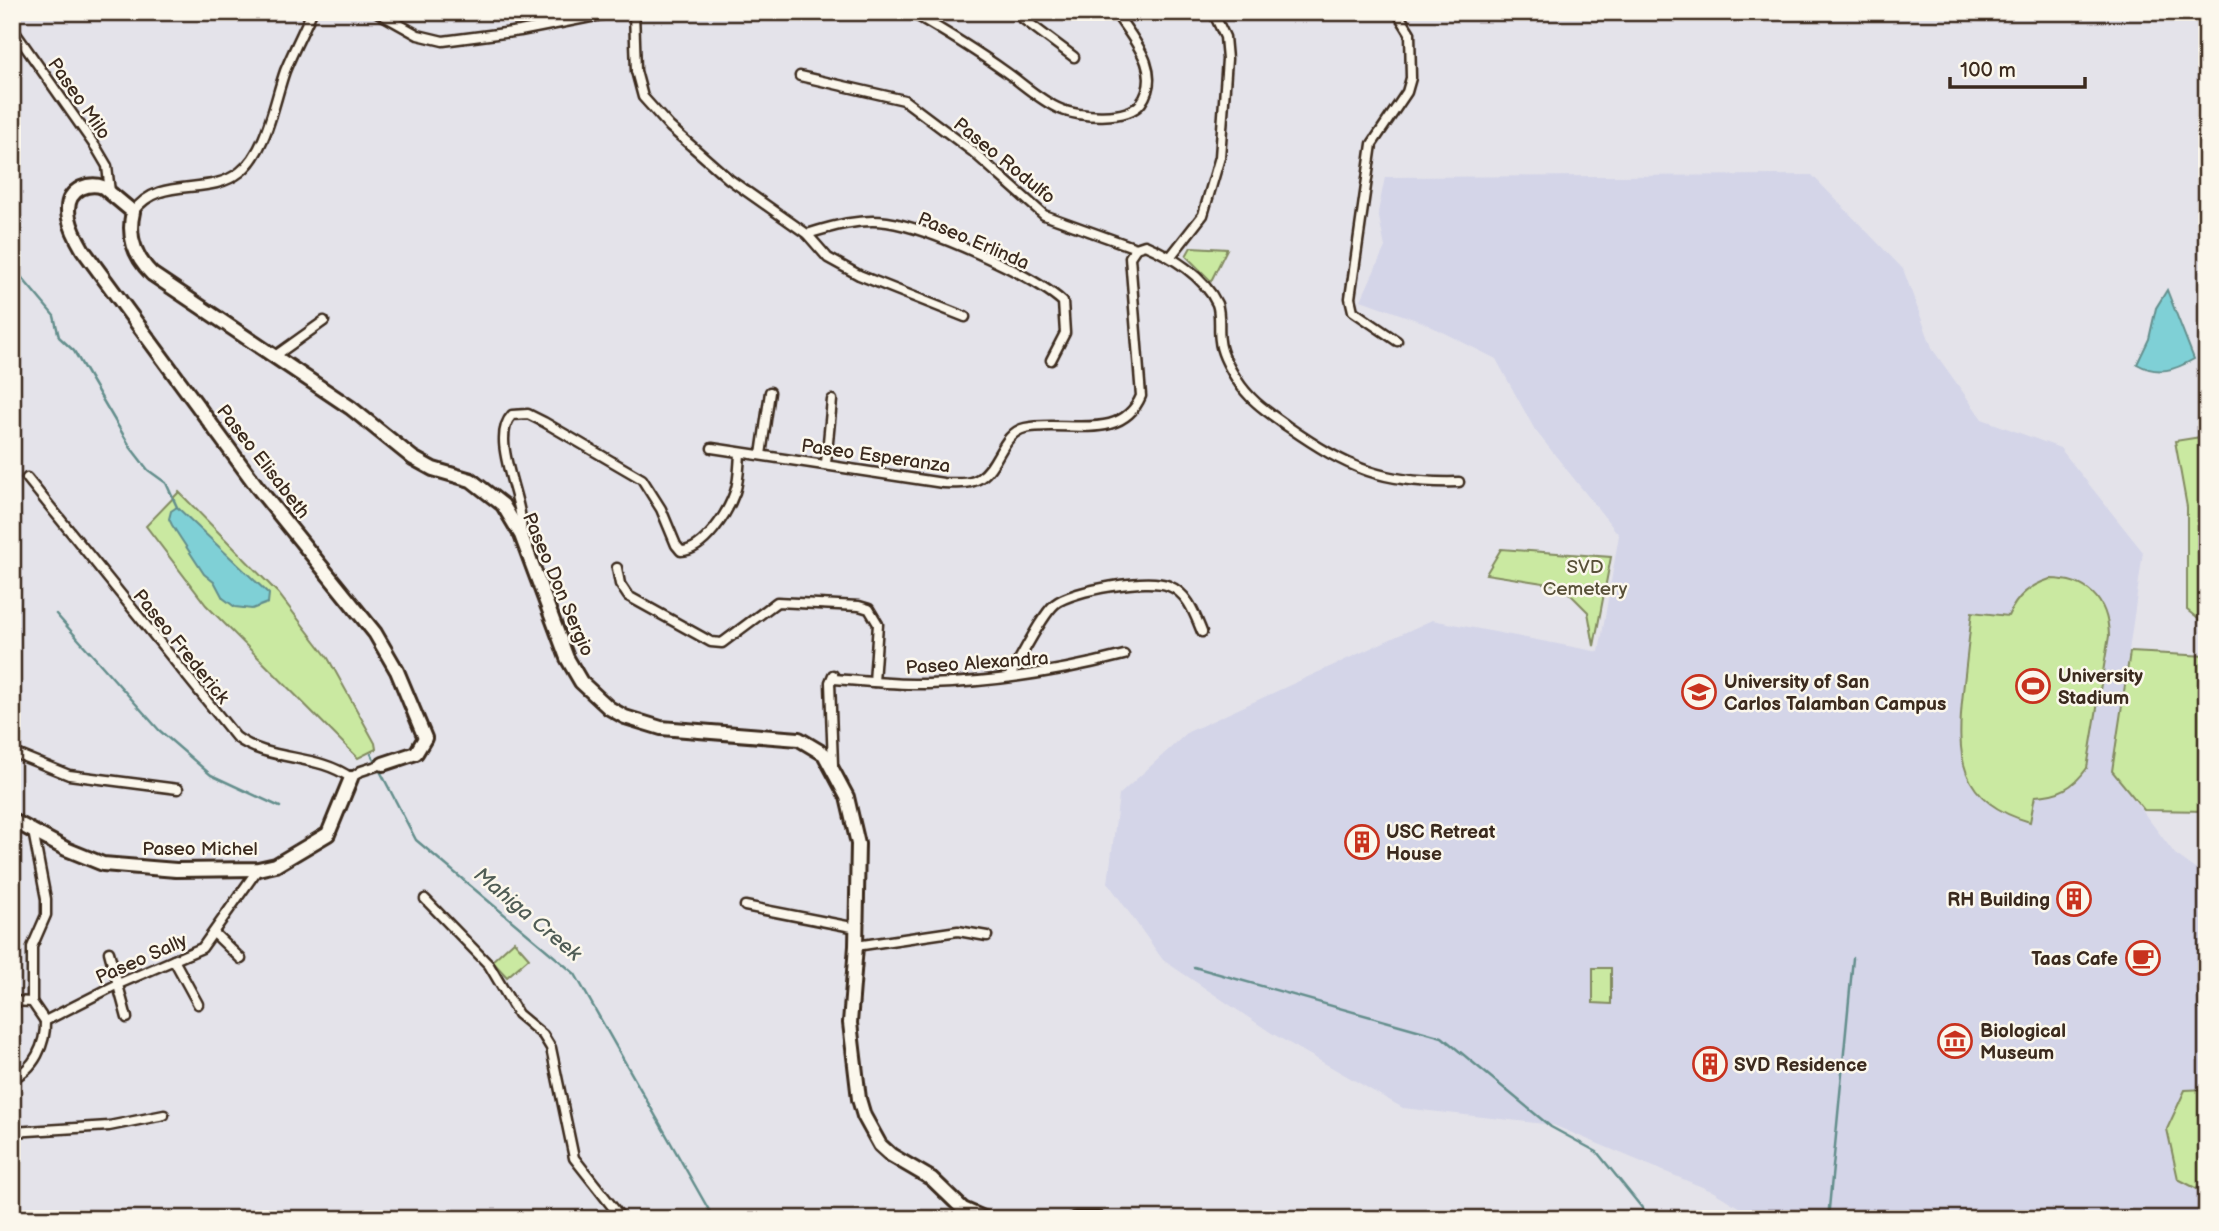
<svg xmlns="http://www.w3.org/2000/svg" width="2219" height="1231" viewBox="0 0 2219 1231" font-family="'Balsamiq Sans',sans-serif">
  <rect width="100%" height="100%" fill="#e4e3ea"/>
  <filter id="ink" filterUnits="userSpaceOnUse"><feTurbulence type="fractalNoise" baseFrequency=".0143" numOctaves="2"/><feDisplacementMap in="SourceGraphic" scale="14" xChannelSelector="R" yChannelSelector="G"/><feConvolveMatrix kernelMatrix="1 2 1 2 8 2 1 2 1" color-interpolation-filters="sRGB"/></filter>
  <g filter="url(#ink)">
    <path fill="#d4d5e8" d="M1812,175L1903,269L1933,350L1982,419L2060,448L2143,552L2112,771L2175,854L2207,877V1219H1758L1714,1192L1553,1125L1403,1108L1273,1034L1163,960L1108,883L1119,795L1188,732L1432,620L1599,652L1619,535L1535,430L1496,359L1422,322L1361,300L1385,247L1378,212L1385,177Z"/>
    <g fill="#cae9a1" stroke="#828a60" stroke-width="2">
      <path d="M1191,247L1227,249L1211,281L1186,256Z"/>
      <path d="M2207,436V626L2187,610V507L2175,441Z"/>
      <path d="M179,492L278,593L328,658L375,743L376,749L358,758L206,605L146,526Z"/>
      <path d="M1501,549L1611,557L1594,646L1588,612L1562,586L1486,574Z"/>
      <path d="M2050,579C2087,579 2108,599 2109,636L2087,768C2073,788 2059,795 2035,796L2030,822C1958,802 1956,756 1963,692C1966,666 1969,639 1972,612L2008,616C2017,596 2029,586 2050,579Z"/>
      <path d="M2130,652L2207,656V811L2144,810L2112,771Z"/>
      <path d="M514,941L529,958L507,977L492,961Z"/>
      <path d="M1593,968H1611V1004L1593,1003Z"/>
      <path d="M2207,1089V1194L2178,1179L2167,1129L2185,1090Z"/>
    </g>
    <g fill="#7fd0d6" stroke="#648e8c" stroke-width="2">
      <path d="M2167,290L2194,359C2175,370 2158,376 2137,364L2149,339L2156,308Z"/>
      <path d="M177,507L269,594L268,603L252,609L235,607L223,598L215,583L204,574L172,525L169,519L171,511Z"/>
    </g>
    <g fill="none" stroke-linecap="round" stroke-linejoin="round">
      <g stroke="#648e8c" stroke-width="2.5">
        <path d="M12,266L54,316L59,337L74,351L131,448L148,470L166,483L177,507"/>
        <path d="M56,614L159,730L211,775L280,807"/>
        <path d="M371,754L376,763"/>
        <path d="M379,769L416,840L575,974L714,1219"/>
        <path d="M1194,967L1442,1037L1551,1127L1597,1152L1651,1219"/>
        <path d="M1828,1219L1853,958"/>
      </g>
      <g stroke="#3b2a1e" stroke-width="13">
        <g id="street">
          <path d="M377,12L418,35L443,41L520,31L616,12"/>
          <path d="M634,12L636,71L643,97L670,127L729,179L807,234L828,258L859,275L965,317"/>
          <path d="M911,12C944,31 975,50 1006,72C1023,84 1041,101 1060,109C1078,117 1128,121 1141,103C1164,71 1132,38 1115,12"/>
          <path d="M1014,12L1074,57"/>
          <path d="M1397,12L1410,33L1411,78L1407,92L1372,144L1350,298L1353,311L1397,341"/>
          <path d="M12,28L97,149L107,166L110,192"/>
          <path d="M800,76L904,100L972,151L1044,215L1136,248L1145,245C1171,256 1204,276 1217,304C1221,315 1218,330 1220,341C1221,354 1230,369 1237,380C1250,401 1268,412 1287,426C1349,469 1383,484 1459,482"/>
          <path d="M133,212C160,174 207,198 240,172C267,151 274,102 285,71C293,51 303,32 312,12"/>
          <path d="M807,234C833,226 860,218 887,222C928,228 1032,274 1063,302L1065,333L1051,360"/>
          <path d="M1171,256L1203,215L1220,157L1227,59L1225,37L1213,12"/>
          <path d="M275,356L324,321"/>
          <path d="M712,448L943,483C955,483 970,485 980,478C999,466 1002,433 1025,428C1064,419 1121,444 1141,396L1130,257L1136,248"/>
          <path d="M761,455L770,392"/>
          <path d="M826,463L832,400"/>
          <path d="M27,478L236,737C269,762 317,753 351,778L361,771L383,764"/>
          <path d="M521,532C526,503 488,440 512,415L528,414L544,422L642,479L661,509L676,545L681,551C704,551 728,512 735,492C739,481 739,466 740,454"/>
          <path d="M617,568L620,584L628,596L711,642L722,643L777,602L859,606L869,609L878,624L874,682"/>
          <path d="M1009,677C1020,660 1041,616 1055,604C1072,590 1149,577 1169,586C1188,593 1195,615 1202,632"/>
          <path d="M832,679C864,681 896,685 928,684C995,682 1059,672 1124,655"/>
          <path d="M12,752L69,775L178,789"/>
          <path d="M833,765L830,682L833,675"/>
          <path d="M425,899L489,965L518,1014L543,1035L551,1048L574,1158L622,1219"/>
          <path d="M745,906L857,928"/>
          <path d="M214,933L241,959"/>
          <path d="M856,946L958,931L987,936"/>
          <path d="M109,952L127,1018"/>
          <path d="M174,960L198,1004"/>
          <path d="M12,1001L32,1002L45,1021"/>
          <path d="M32,1002V947L46,915V899L33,831"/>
          <path d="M45,1021L116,985L202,948L258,869"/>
          <path d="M12,1078C34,1070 46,1044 45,1021"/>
          <path d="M12,1132L109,1126L164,1115"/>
        </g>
      </g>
      <g stroke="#3b2a1e" stroke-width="18">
        <g id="secondary">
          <path d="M383,764L416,753L425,738L397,671L375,633L258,488L83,250C73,233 56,201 81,188C88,185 95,184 103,187L133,212C127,237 135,257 152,274L351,408L413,458L433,469L471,480L503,505L521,535L567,658L581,682L609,708L625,717L661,728L799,739L824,754L847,797L858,844L856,946L850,1023L859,1099L864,1116L880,1145L891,1155L932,1179L963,1209L986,1219"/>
          <path d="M12,820L66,849L103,864L176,870L258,869L276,865L328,834L351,778"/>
          <path d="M1075,1219H1098"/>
        </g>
      </g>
      <use href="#street" stroke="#fbf7ec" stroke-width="8"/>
      <use href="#secondary" stroke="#fbf7ec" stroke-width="12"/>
    </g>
  </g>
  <defs>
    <g id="stadium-ring" transform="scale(1.75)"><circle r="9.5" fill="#fbf7ec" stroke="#c8321e" stroke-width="1.5"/><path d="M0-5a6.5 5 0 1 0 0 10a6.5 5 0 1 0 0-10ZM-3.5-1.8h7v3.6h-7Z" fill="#c8321e"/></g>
    <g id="university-ring" transform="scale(1.75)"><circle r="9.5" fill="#fbf7ec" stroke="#c8321e" stroke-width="1.5"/><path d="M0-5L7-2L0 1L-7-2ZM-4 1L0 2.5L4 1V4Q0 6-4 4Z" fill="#c8321e"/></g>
    <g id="building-ring" transform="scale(1.75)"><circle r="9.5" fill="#fbf7ec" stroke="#c8321e" stroke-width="1.5"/><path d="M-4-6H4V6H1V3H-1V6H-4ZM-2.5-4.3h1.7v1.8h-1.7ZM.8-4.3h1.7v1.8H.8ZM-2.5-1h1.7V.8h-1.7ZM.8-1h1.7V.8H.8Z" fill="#c8321e"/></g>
    <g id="cafe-ring" transform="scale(1.75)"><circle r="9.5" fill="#fbf7ec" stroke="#c8321e" stroke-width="1.5"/><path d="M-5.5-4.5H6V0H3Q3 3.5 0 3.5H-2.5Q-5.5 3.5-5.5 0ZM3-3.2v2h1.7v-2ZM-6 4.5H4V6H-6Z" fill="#c8321e"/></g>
    <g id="museum-ring" transform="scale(1.75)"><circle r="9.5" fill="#fbf7ec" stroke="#c8321e" stroke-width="1.5"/><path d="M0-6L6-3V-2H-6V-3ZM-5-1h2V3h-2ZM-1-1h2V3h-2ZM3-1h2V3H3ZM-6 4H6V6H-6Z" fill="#c8321e"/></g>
  </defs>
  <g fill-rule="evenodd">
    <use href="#stadium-ring" x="2033" y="686"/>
    <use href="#university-ring" x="1699" y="692"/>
    <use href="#building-ring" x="1362" y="842"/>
    <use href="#building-ring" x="2074" y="899"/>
    <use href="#cafe-ring" x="2143" y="958"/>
    <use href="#museum-ring" x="1955" y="1041"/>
    <use href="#building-ring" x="1710" y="1064"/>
  </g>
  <g text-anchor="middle" stroke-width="5" stroke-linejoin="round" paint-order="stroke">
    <g font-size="19" fill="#3b2a1e" stroke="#fbf7ec">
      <text transform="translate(80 98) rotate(55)" y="7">Paseo Milo</text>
      <text transform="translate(1005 160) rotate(39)" y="7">Paseo Rodulfo</text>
      <text transform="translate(974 240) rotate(23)" y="7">Paseo Erlinda</text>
      <text transform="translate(876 455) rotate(8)" y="7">Paseo Esperanza</text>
      <text transform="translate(264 461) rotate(52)" y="7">Paseo Elisabeth</text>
      <text transform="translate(559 584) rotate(67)" y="7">Paseo Don Sergio</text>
      <text transform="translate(182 646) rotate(51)" y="7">Paseo Frederick</text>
      <text transform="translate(977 662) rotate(-4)" y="7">Paseo Alexandra</text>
      <text x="200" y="855">Paseo Michel</text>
      <text transform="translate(141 958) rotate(-24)" y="7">Paseo Sally</text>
    </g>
    <g font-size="19" fill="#585038" stroke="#fbf7ec">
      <text x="1585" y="573">SVD<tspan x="1585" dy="22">Cemetery</tspan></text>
    </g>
    <g font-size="19" font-weight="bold" fill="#3b2a1e" stroke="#fbf7ec" text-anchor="start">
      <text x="2058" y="682">University<tspan x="2058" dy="22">Stadium</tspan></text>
      <text x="1724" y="688">University of San<tspan x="1724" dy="22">Carlos Talamban Campus</tspan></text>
      <text x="1386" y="838">USC Retreat<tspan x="1386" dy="22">House</tspan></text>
      <text x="2050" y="906" text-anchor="end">RH Building</text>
      <text x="2118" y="965" text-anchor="end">Taas Cafe</text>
      <text x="1980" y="1037">Biological<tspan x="1980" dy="22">Museum</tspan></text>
      <text x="1734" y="1071">SVD Residence</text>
    </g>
    <g font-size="21" font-style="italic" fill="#4f5c55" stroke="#fbf7ec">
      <text transform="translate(528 914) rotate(40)" y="7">Mahiga Creek</text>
    </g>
  </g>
  <rect width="2219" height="1231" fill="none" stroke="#fbf7ec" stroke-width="42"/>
  <rect x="21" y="21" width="2177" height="1189" fill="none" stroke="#3b2a1e" stroke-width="2.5" filter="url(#ink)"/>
  <path d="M1950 77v10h135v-10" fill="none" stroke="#3b2a1e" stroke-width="3.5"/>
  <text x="1960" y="77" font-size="21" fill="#3b2a1e" stroke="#fbf7ec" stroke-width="5" paint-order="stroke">100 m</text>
</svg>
